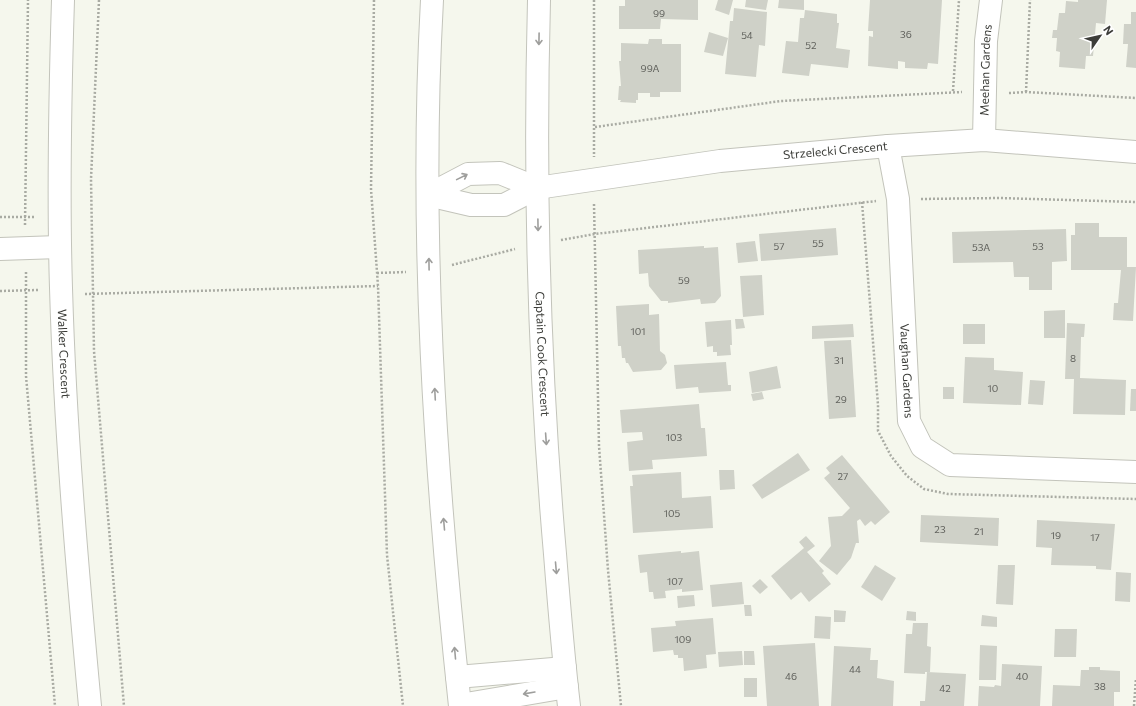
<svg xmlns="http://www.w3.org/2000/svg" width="1136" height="706" viewBox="0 0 1136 706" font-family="Commissioner,sans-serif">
  <rect width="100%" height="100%" fill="#f5f7ed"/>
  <g fill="#cfd1c8">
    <path d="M625,0H698V20L661,19L660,29H619V6H625Z"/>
    <path d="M718,0H733L729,15L715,10Z"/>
    <path d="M746,0H768L766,10L745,7Z"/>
    <path d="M779,0H804V10L778,8Z"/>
    <path d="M870,0H942L938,64L928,63L927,69L905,68V62L898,61V69L868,66L869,36L873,37V31H868Z"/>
    <path d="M1078,0H1107L1105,24L1096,23L1093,56H1086L1085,69L1059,67L1060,52L1056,51L1057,38H1052L1053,30H1057L1059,13H1065L1066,1L1078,2Z"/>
    <path d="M734,8L767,12L765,46L759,45L756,77L725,74L730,21H733Z"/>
    <path d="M805,10L837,14V23H839L836,48L850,50L848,68L811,64L809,76L782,73L786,41L798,42L800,18H804Z"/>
    <path d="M1131,12H1136V68L1126,67L1128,44H1123L1124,24H1131Z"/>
    <path d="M709,32L728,38L723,56L704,52Z"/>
    <path d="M649,39H662V44H681V92H660V97H650V93H638V100H636V103L620,102L621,100H618L619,86H621L619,61H621V43L648,44Z"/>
    <path d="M1075,223H1099V237H1127V267H1136L1133,321L1113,320L1114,303H1118L1121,270H1071V235H1075Z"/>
    <path d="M836,228L838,255L761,261L759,234Z"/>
    <path d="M1066,229L1067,261L1052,262V290H1029V277H1014L1013,262L953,263L952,232Z"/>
    <path d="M755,241L758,261L738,263L736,243Z"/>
    <path d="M704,246V248L718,247L721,296L715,303L701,304L700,299L668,303V301H661L649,286L648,273L639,274L638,250Z"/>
    <path d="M762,275L764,315L743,317L740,276Z"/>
    <path d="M649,304V315L659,314L660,351L665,355L667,363L661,370L633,372L628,363H626L625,358H622L621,346H618L616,306Z"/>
    <path d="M1065,310V338H1044V311Z"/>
    <path d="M735,319H743L745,328L736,329Z"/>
    <path d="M731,320L732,345H730L731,355L717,356V352H713V346L707,347L705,322Z"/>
    <path d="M1067,323L1085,324L1084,337H1081L1080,378L1126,380L1125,415L1073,414L1074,379H1065Z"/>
    <path d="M853,324L854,337L812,339V326Z"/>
    <rect x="963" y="324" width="22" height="20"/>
    <path d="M851,340L856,417L829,419L824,341Z"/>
    <path d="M965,357L994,358V370L1023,372L1021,405L963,403Z"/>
    <path d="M726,362L728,385H731V391L699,393L698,387L676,389L674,365Z"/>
    <path d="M777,366L781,388L752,393L749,372Z"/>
    <path d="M1030,380L1045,381L1043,405L1028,404Z"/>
    <rect x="943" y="387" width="11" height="12"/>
    <path d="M1131,389H1136V411H1130Z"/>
    <path d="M762,392L764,399L753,401L751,394Z"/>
    <path d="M699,404L701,428H705L707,456L652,460L653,469L629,471L627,442L643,440L642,432L622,433L620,410Z"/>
    <path d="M798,453L810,470L762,499L752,485Z"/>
    <path d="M842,455L890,512L875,525L871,521L865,526L860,519L857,521L859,543H856L851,558L837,575L819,561L831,546L828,517L842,516L850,508L824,478L830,473L826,468Z"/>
    <path d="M719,470H734L735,489L720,490Z"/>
    <path d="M681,472L682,498L711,496L713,528L633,533L630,486H633L632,475Z"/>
    <path d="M921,515L999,518L998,546L920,542Z"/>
    <path d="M1037,520L1115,524L1111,570L1096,569V566L1051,565L1052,548L1036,547Z"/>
    <path d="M806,536L815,546L807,552L824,571L822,573L831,584L809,602L801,592L791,600L771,576L804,548L799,542Z"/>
    <path d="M681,551V553L699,551L703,590L682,592V589L665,591L666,598L654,599L653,592H649L647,572L640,573L638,555Z"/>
    <path d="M875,565L896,578L882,601L861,587Z"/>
    <path d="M998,565H1015L1013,605L996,604Z"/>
    <path d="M1116,572L1131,573L1130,602L1115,601Z"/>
    <path d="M760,579L768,587L760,594L752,586Z"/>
    <path d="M742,582L744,604L712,607L710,585Z"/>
    <path d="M694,595L695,606L678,608L677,596Z"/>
    <path d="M744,605H751L752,616H745Z"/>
    <path d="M834,610L846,611L845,622H834Z"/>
    <path d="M907,611L916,612V621L906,620Z"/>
    <path d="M982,615L997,617V627L981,626Z"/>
    <path d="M815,616L831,617L830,639L814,638Z"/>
    <path d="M713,618L716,654L706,655L707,668L684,671L683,658H678V655H674L673,650L653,652L651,628L676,626L675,621Z"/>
    <path d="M913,623H928L927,646L931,647L930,672H922H925V674L904,673L906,634H912Z"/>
    <path d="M1055,629H1077L1076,657H1054Z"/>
    <path d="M815,643L819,706H767L763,646Z"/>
    <path d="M980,645L997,646L996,680H979Z"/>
    <path d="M834,646L871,648L870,660H878L877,678L894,681L893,706H831Z"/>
    <path d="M742,651L743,665L719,667L718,652Z"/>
    <path d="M744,651H754L755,665H744Z"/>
    <path d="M1002,664L1042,666L1040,706H978L979,686L994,687L995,685L1001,686Z"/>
    <path d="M1089,667H1100V670L1120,671V692H1114V706H1052L1053,685L1080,686L1081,670H1089Z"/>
    <path d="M927,672L966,674L964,706H920V701H925Z"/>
    <rect x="744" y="678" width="13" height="19"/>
  </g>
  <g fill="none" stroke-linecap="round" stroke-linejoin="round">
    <g stroke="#c3c4bb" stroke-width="24">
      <g id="minor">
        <path id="s1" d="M63,0C60,96 58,192 61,288C65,427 77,567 90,706"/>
        <path id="s2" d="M984,140L986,41L991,0"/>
        <path id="s3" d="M888,146L898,199L909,421L922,447L950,465L1136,472"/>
        <path id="s4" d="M428,195L471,205H504L537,188L720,161L888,146L984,140L1136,152"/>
        <path d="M428,195L468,174L500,173L537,188"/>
        <path d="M0,249L59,247"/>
      </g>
    </g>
    <g stroke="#c3c4bb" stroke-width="24">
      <g id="secondary">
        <path d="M432,0C419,234 435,473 460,706"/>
        <path id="s5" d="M539,0C534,185 539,370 555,554C559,605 563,655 569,706"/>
        <path d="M457,677L565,668"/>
        <path d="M460,705L567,687"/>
      </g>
    </g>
    <g stroke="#a9aba3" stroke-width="2.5" stroke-dasharray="2 2" stroke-linecap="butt">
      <path d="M99,0L91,179L94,351L124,706"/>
      <path d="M374,0L371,189L378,286L387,555L403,706"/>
      <path d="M594,0V157"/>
      <path d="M953,91L959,0"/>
      <path d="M1026,92L1030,0"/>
      <path d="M1009,93L1026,92L1136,98"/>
      <path d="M595,127L781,101L962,92"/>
      <path d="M921,199L999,198L1136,202"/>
      <path d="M862,202L878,405V431L891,456L907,476L924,489L948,494L1136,499"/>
      <path d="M594,204L599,446L608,570L621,706"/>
      <path d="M0,217H36"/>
      <path d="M25,225L28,0"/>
      <path d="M561,240L595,234L876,201"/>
      <path d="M452,265L515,249"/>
      <path d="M26,272V376L55,706"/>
      <path d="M377,273L406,272"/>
      <path d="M0,291L38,290"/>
      <path d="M85,294L378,286"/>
      <path d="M1134,706L1136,678"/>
    </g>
    <use href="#minor" stroke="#fff" stroke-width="22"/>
    <use href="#secondary" stroke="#fff" stroke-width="22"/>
  </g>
  <defs><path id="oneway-shaft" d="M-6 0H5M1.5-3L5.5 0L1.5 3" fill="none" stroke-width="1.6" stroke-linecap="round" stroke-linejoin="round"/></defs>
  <g stroke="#9e9e9c">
    <use href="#oneway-shaft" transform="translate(539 39) rotate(91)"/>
    <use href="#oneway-shaft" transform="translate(462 177) rotate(-26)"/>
    <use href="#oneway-shaft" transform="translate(538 225) rotate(89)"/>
    <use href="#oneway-shaft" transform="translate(429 264) rotate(-91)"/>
    <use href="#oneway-shaft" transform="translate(435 394) rotate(-93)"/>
    <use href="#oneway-shaft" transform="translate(546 439) rotate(86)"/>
    <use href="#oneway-shaft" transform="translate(444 524) rotate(-95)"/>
    <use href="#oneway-shaft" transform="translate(556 568) rotate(85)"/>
    <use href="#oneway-shaft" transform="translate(455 653) rotate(-95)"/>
    <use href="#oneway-shaft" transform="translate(529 693) rotate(170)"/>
  </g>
  <g text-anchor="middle" stroke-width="4" stroke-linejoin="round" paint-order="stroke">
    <g font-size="10" fill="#61625d">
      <text x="659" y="17">99</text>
      <text x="906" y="38">36</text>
      <text x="747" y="39">54</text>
      <text x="811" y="49">52</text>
      <text x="650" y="72">99A</text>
      <text x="818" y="247">55</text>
      <text x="779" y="250">57</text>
      <text x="1038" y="250">53</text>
      <text x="981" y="251">53A</text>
      <text x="684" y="284">59</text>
      <text x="638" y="335">101</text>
      <text x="1073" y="362">8</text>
      <text x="839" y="364">31</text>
      <text x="993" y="392">10</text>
      <text x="841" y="403">29</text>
      <text x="674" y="441">103</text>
      <text x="843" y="480">27</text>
      <text x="672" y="517">105</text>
      <text x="940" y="533">23</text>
      <text x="979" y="535">21</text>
      <text x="1056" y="539">19</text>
      <text x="1095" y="541">17</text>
      <text x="675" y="585">107</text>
      <text x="683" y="643">109</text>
      <text x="855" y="673">44</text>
      <text x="791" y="680">46</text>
      <text x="1022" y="680">40</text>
      <text x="1100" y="690">38</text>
      <text x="945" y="692">42</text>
    </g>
    <g font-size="12" fill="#3c3d39" stroke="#fff">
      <text dy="4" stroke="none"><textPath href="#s2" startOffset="70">Meehan Gardens</textPath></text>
      <text dy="4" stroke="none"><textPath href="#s4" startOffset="415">Strzelecki Crescent</textPath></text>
      <text dy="4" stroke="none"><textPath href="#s1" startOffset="354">Walker Crescent</textPath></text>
      <text dy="4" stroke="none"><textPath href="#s5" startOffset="354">Captain Cook Crescent</textPath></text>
      <text dy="4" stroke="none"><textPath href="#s3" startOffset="226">Vaughan Gardens</textPath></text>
    </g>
  </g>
  <g transform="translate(1100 36) rotate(56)" stroke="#ffffff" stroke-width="3" paint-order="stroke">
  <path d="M0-3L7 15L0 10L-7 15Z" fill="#3c3d39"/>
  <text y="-6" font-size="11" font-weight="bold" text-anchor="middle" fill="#3c3d39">N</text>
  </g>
</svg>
